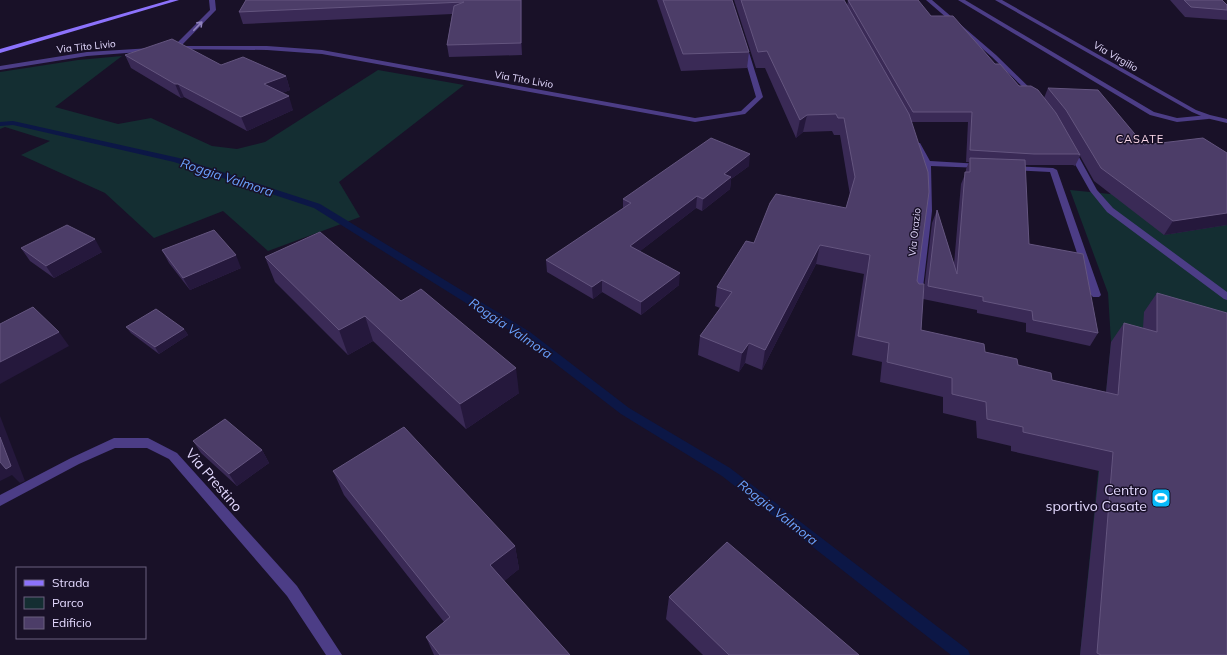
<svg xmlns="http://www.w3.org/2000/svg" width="1227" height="655" viewBox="0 0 1227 655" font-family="Mulish,sans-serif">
  <rect width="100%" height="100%" fill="#191128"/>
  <g fill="#142e32">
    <path d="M122,56L55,107L118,124L151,118L212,146L237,149L265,142L378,70L464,85L339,182L360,217L268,251L223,211L154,238L105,193L21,155L50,141L5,127L0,129V72L78,60Z"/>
    <path d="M1138,189L1227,210V655H1080L1111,342L1108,293L1070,190L1110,194Z"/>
  </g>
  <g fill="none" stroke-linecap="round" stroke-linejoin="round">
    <path fill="#0c1746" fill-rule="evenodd" d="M13,121L179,158L320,204L530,332L629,408L730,468L968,650L970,655H951L722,476L621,414L522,338L314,208L174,162L13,125L0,126V122Z"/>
    <g fill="#4c3d86" fill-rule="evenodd">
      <path d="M926,0H932L996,55L1036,94V96H1032L992,57Z"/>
      <path d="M958,0H965L1154,112L1177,118L1208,115L1212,117L1208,119L1177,122L1150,115Z"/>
      <path d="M1068,148H1074L1097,190L1113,208L1227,292V300L1224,299L1107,212L1090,191L1067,150Z"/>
    </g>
    <g fill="#4c3d86" fill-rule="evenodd">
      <path d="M209,0H215L216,10L181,46H267L322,50L695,118L741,111L756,97L741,46L744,44L747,46L763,97L745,114L695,122L322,54L267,50L173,49V47L210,10Z"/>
      <path d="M995,0H1002L1196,110L1210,115L1227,119V123L1206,118L1192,112Z"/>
      <path d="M151,48L153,49V51L87,56L0,70V66L87,52Z"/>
      <path d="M914,143H920L930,161L981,164L985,166L981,168L931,166L932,211L922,296L917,299L912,296L924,211L923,163L913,145Z"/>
      <path d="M1010,166L1053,168L1057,170L1101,295L1099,297H1093L1091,295L1050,172L1013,170L1009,168Z"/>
      <path d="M114,438H148L177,453L297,586L342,655H326L287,596L169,459L147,448H115L79,464L0,506V495L71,458Z"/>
    </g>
    <path fill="#8c72fc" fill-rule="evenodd" d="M170,0H179L0,53V49Z"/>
  </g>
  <g fill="#3a2a56" fill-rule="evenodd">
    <path d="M246,0H522V55L449,57L447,45L452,14L243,24L239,12Z"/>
    <path d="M657,0H732L749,52L747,68L681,71Z"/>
    <path d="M734,0H844L847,6L848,0L931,16L995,64L1019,86L1044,98L1048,88L1144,145L1227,153V225L1164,235L1094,181L1080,156L1075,166L1073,165H1025L1029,244L1098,333L1090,346L1026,332V323L977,313V310L923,299L921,330L985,352L1052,380L1106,392L1111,342L1124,323L1143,328L1144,312L1157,293L1227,655H1080L1099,471L1011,451V446L977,438L976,421L943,413V397L880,382L882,362L852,355L864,274L816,264L762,370L745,363L739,372L698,355L700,336L720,308L715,306L717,287L754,243L846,208L850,195L840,135H834L832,131L803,132L796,138L765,68H756ZM912,122H968L966,162H969L966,169V172L961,184L954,264L937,210L932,223L923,297L917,281Z"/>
    <path d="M1170,0H1222L1227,5V20L1185,17Z"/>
    <path d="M125,55L221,65L286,76L290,90L282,93L293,110L247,131L184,97L181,98L131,68Z"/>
    <path d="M749,166L731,179L730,189L702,211L696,208L640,251L679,285L641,315L602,292L593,299L547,272L546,260L623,209V199Z"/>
    <path d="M21,248L102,252L54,278L30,261Z"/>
    <path d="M162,250L241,268L190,290L169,263Z"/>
    <path d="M265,257L401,301L519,393L466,429L373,341L348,355L275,282Z"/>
    <path d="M126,327L184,329L188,335L159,354L131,333Z"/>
    <path d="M193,441L262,450L269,463L237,486L201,453Z"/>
    <path d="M333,471L515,546L519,569L504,581L570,655H434L426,637L444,622L344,495Z"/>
    <path d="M669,597L859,655H703L666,619Z"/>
  </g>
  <g fill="#25183c">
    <path d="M521,0H522V55L521,43Z"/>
    <path d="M286,76L290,90L268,98L264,84Z"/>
    <path d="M175,84H178L184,97L181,98Z"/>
    <path d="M289,96L293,110L247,131L241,117Z"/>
    <path d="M807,115L803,132L796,138L800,120Z"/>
    <path d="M750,154L749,166L731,179L730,189L702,211L703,199L724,174Z"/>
    <path d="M697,196L696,208L630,259V246Z"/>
    <path d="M1227,213V225L1164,235L1173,221Z"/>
    <path d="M95,239L102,252L54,278L46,266Z"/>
    <path d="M820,245L816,264L762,370L765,350Z"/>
    <path d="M236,255L241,268L190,290L183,278Z"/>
    <path d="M680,273L679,285L641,315V302Z"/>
    <path d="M602,280V292L593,299L592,287Z"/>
    <path d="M365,316L373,341L348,355L339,330Z"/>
    <path d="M184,329L188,335L159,354L155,347Z"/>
    <path d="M59,332L69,346L0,384V362Z"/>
    <path d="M749,343L745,363L739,372L742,353Z"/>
    <path d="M516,368L519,393L466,429L460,404Z"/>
    <path d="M0,416L25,481L20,483L12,475L0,481Z"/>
    <path d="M262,450L269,463L237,486L229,474Z"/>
    <path d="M515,546L519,569L496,588L490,565Z"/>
  </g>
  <g fill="#4c3d68" stroke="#64557f">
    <path d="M246,0H521V43L447,45L454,6L464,2L239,12Z"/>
    <path d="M663,0H732L749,52L683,54Z"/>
    <path d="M741,0H844L909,114L928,172L929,192L917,281L919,284H924L921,330L984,344L985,352L1017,359L1018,365L1051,373L1052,380L1118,395L1124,323L1157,332V293L1227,313V655H1101L1097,653L1113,452L1023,432V427L987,419L986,402L952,394V378L887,362L889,343L858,336L870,255L820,245L765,350L749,343L742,353L700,336L732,292L717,287L746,241L754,243L770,203L776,194L846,208L855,177L844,118H838L836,114L807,115L800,120L767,51L758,52Z"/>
    <path d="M848,0H918L931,16H953L995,64H1000L1019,86H1031L1038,90L1056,113L1080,155L1078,154H1034L970,150L972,112H913Z"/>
    <path d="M1184,0H1222L1227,5V10L1191,7Z"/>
    <path d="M172,39L221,65L243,57L286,76L264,84L289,96L241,117L178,84H175L125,55Z"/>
    <path d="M1048,88L1098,90L1144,145L1203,138L1227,153V213L1173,221L1101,168L1066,110Z"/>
    <path d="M711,138L750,154L724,174L731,177L703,199L697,196L630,246L680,273L641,302L602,280L592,287L546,260L631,203L623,199Z"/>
    <path d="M970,158L1025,160L1029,244L1083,254L1098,333L1033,320L1032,311L983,301V297L928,286L937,210L957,274L965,172H970Z"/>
    <path d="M67,225L95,239L46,266L21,248Z"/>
    <path d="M214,230L236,255L183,278L162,250Z"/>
    <path d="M320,232L401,301L421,289L516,368L460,404L365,316L339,330L265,257Z"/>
    <path d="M33,307L59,332L0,362V324Z"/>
    <path d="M156,309L184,329L155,347L126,327Z"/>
    <path d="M225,419L262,450L229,474L193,441Z"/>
    <path d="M404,427L515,546L490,565L570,655H440L426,637L450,617L333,471Z"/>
    <path d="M0,437L11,466L6,469L0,462Z"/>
    <path d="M727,542L859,655H729L669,597Z"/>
  </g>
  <defs><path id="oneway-shaft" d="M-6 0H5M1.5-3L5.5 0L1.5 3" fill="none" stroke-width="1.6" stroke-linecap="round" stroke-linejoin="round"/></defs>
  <use stroke="#9083bc" href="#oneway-shaft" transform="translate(198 26) rotate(-46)"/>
  <defs>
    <g id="stadium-square" transform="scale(1)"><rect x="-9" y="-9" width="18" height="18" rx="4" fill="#09bafa" stroke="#191128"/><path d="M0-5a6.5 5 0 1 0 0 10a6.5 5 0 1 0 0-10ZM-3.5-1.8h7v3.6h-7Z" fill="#fff"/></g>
  </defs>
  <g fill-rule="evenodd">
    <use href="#stadium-square" x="1161" y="498"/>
  </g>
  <g text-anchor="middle" stroke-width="3" stroke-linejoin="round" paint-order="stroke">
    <g font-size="10" fill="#e3d9fe" stroke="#191128">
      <text transform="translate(86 46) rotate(-6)" y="4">Via Tito Livio</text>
      <text transform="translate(1116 56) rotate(30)" y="4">Via Virgilio</text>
      <text transform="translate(524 79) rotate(10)" y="4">Via Tito Livio</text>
      <text transform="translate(914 232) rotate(-84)" y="4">Via Orazio</text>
    </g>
    <g font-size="11" letter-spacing="1" fill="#fedbeb" stroke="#191128">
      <text x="1140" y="143">CASATE</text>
    </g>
    <g font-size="13" font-style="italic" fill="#69a0fc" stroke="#191128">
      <text transform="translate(227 177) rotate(18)" y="5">Roggia Valmora</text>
      <text transform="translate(511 328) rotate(34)" y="5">Roggia Valmora</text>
      <text transform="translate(778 512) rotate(38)" y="5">Roggia Valmora</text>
    </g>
    <g font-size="14" fill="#e3d9fe" stroke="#191128">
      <text transform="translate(214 480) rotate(49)" y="5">Via Prestino</text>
    </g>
    <g font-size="14" fill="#e3d9fe" stroke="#191128" text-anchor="end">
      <text x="1147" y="495">Centro<tspan x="1147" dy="16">sportivo Casate</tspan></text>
    </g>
  </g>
  <rect x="16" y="567" width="130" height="72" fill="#191128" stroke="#6a617e"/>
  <rect x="24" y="580" width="20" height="6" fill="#8c72fc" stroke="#6a617e"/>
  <text x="52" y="587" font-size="12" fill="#e3d9fe">Strada</text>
  <rect x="24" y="597" width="20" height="12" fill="#142e32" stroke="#6a617e"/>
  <text x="52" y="607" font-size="12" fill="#e3d9fe">Parco</text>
  <rect x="24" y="617" width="20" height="12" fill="#4c3d68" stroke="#6a617e"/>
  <text x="52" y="627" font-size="12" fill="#e3d9fe">Edificio</text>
</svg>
